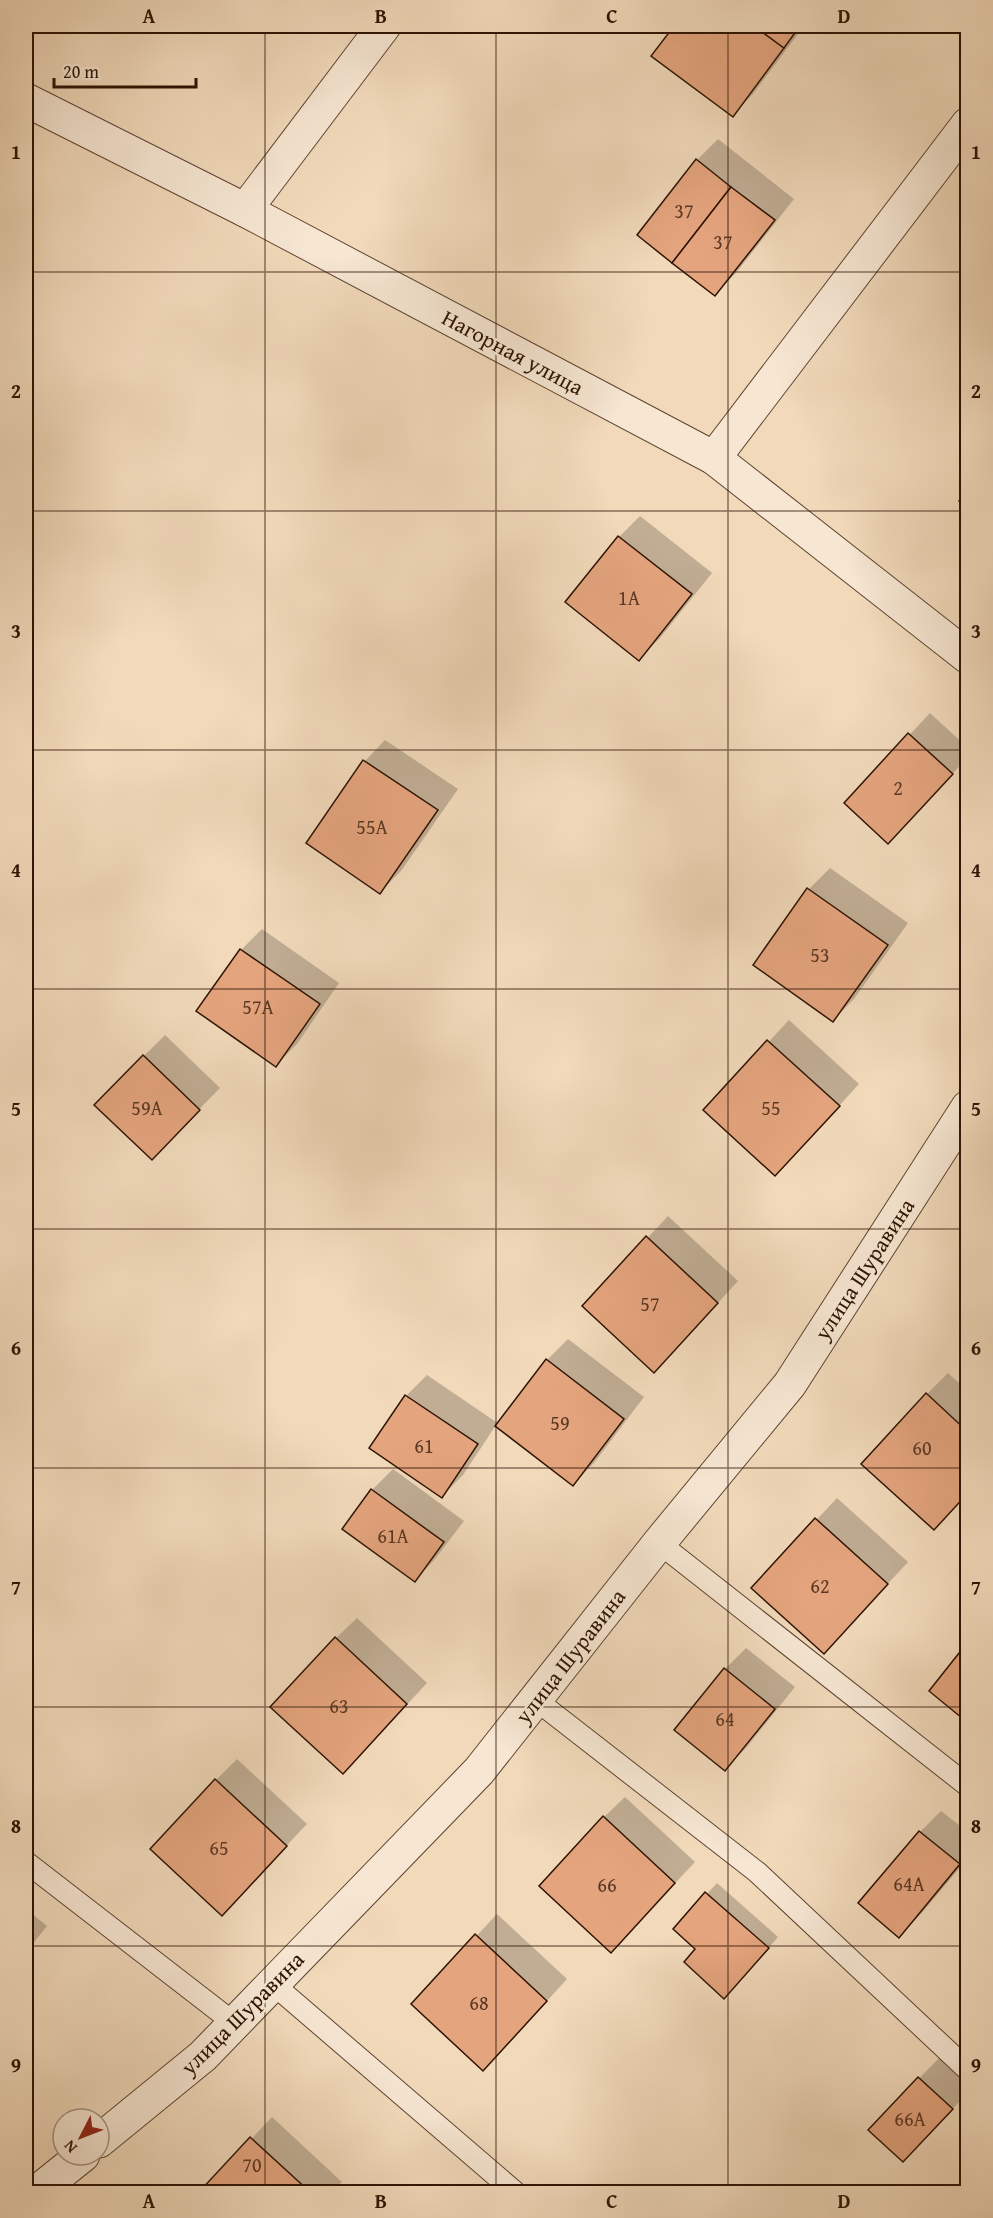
<svg xmlns="http://www.w3.org/2000/svg" width="993" height="2218" viewBox="0 0 993 2218" font-family="'Gentium Book Plus',serif">
  <rect width="100%" height="100%" fill="#f1d9ba"/>
  <filter id="stains"><feTurbulence type="fractalNoise" baseFrequency=".00333" numOctaves="4"/><feColorMatrix values="0 0 0 0 .2 0 0 0 0 .09 0 0 0 0 .02 0 0 0 .5 -.17"/></filter>
  <radialGradient id="worn" r=".72"><stop offset=".6" stop-color="#630" stop-opacity="0"/><stop offset="1" stop-color="#630" stop-opacity=".3"/></radialGradient>
  <g fill="#0003">
    <path d="M675,26H804L753,94L732,115L653,56Z"/>
    <path d="M718,139L794,199L736,273L715,294L697,160Z"/>
    <path d="M640,516L712,573L660,638L639,659L567,602L619,537Z"/>
    <path d="M930,713L968,748V757L909,821L846,803Z"/>
    <path d="M385,740L458,789L401,871L380,892L309,843L365,761Z"/>
    <path d="M830,868L908,923L854,999L833,1020L755,965L809,889Z"/>
    <path d="M262,929L339,983L297,1044L276,1065L241,950Z"/>
    <path d="M789,1020L859,1084L796,1153L705,1110Z"/>
    <path d="M165,1035L220,1088L172,1137L144,1056Z"/>
    <path d="M668,1216L738,1281L675,1350L584,1306Z"/>
    <path d="M568,1339L644,1397L594,1463L573,1484L496,1425L463,1475L442,1496L406,1396L427,1375L499,1424L547,1360Z"/>
    <path d="M948,1373L968,1391V1493L927,1394Z"/>
    <path d="M393,1469L464,1521L435,1559L415,1580L344,1528L372,1490Z"/>
    <path d="M837,1498L908,1562L844,1631L753,1588Z"/>
    <path d="M357,1618L427,1683L364,1751L336,1638Z"/>
    <path d="M746,1648L795,1687L746,1748L725,1769L676,1730L725,1669Z"/>
    <path d="M237,1759L307,1824L222,1914L216,1780Z"/>
    <path d="M625,1797L695,1862L631,1930L604,1817Z"/>
    <path d="M941,1811L968,1832V1858L920,1915L899,1936L860,1903L920,1832Z"/>
    <path d="M717,1883L778,1937L735,1986L675,1928Z"/>
    <path d="M26,1909L47,1926L26,1952Z"/>
    <path d="M497,1914L567,1979L504,2048L413,2004Z"/>
    <path d="M940,2057L968,2083V2093L923,2139L870,2129Z"/>
    <path d="M272,2117L342,2182L332,2192H201Z"/>
  </g>
  <g fill="#e4a47e" stroke="#2d1303" stroke-width="1.5">
    <path d="M674,26H754L784,48L733,117L651,56Z"/>
    <path d="M754,26H800L784,48Z"/>
    <path d="M696,159L731,187L672,263L637,235Z"/>
    <path d="M731,187L775,220L715,296L672,263Z"/>
    <path d="M968,492V509L959,501Z"/>
    <path d="M618,536L692,594L639,661L565,602Z"/>
    <path d="M908,733L953,774L888,844L844,803Z"/>
    <path d="M363,760L438,810L380,894L306,843Z"/>
    <path d="M807,888L888,945L833,1022L753,965Z"/>
    <path d="M240,949L320,1004L276,1067L196,1011Z"/>
    <path d="M767,1040L840,1106L775,1176L703,1110Z"/>
    <path d="M143,1055L200,1110L152,1160L94,1105Z"/>
    <path d="M646,1236L718,1303L654,1373L582,1306Z"/>
    <path d="M546,1359L624,1419L573,1486L495,1426Z"/>
    <path d="M926,1393L968,1432V1493L934,1530L861,1464Z"/>
    <path d="M405,1395L478,1444L442,1498L369,1448Z"/>
    <path d="M371,1489L444,1542L415,1582L342,1529Z"/>
    <path d="M815,1518L888,1584L824,1654L751,1588Z"/>
    <path d="M335,1637L407,1704L343,1774L270,1707Z"/>
    <path d="M967,1643L968,1644V1723L929,1691Z"/>
    <path d="M724,1668L775,1709L725,1771L674,1730Z"/>
    <path d="M215,1779L287,1846L222,1916L150,1849Z"/>
    <path d="M603,1816L675,1883L611,1953L539,1886Z"/>
    <path d="M919,1831L960,1864L899,1938L858,1903Z"/>
    <path d="M705,1892L769,1948L724,1999L684,1962L695,1949L673,1929Z"/>
    <path d="M475,1934L547,2001L483,2071L411,2004Z"/>
    <path d="M918,2077L953,2109L903,2162L868,2130Z"/>
    <path d="M250,2137L310,2192H199Z"/>
  </g>
  <g fill="none" stroke-linecap="round" stroke-linejoin="round">
    <g stroke="#5e4431" stroke-width="23">
      <g id="service">
        <path d="M659,1543L968,1786"/>
        <path d="M536,1700L757,1872L968,2070"/>
        <path d="M26,1862L234,2023"/>
        <path d="M273,1984L515,2192"/>
      </g>
    </g>
    <g stroke="#5e4431" stroke-width="35">
      <g id="minor">
        <path d="M26,100L245,210L714,458L968,657"/>
        <path d="M245,210L384,26"/>
        <path d="M714,458L968,124"/>
        <path d="M99,2141L203,2056L479,1771L659,1543L790,1384L968,1107"/>
        <path d="M37,2192L83,2155"/>
      </g>
    </g>
    <use href="#service" stroke="#f6e6d2" stroke-width="21"/>
    <use href="#minor" stroke="#f6e6d2" stroke-width="33"/>
  </g>
  <path fill="none" stroke="#2d1303" stroke-width="1.5" stroke-opacity="0.55" d="M265,26V2192M496,26V2192M728,26V2192M26,272H968M26,511H968M26,750H968M26,989H968M26,1229H968M26,1468H968M26,1707H968M26,1946H968"/>
  <g text-anchor="middle" stroke-width="5" stroke-linejoin="round" paint-order="stroke">
    <g font-size="20" fill="#5b3722">
      <text x="684" y="218">37</text>
      <text x="723" y="249">37</text>
      <text x="629" y="605">1А</text>
      <text x="898" y="795">2</text>
      <text x="372" y="834">55А</text>
      <text x="820" y="962">53</text>
      <text x="258" y="1014">57А</text>
      <text x="147" y="1115">59А</text>
      <text x="771" y="1115">55</text>
      <text x="650" y="1311">57</text>
      <text x="560" y="1430">59</text>
      <text x="424" y="1453">61</text>
      <text x="922" y="1455">60</text>
      <text x="393" y="1543">61А</text>
      <text x="820" y="1593">62</text>
      <text x="339" y="1713">63</text>
      <text x="725" y="1726">64</text>
      <text x="219" y="1855">65</text>
      <text x="909" y="1891">64А</text>
      <text x="607" y="1892">66</text>
      <text x="479" y="2010">68</text>
      <text x="910" y="2126">66А</text>
      <text x="252" y="2172">70</text>
    </g>
    <g font-size="22" fill="#2d1303" stroke="#f6e6d2">
      <text transform="translate(513 352) rotate(28)" y="8">Нагорная улица</text>
      <text transform="translate(864 1269) rotate(-57)" y="8">улица Шуравина</text>
      <text transform="translate(570 1656) rotate(-52)" y="8">улица Шуравина</text>
      <text transform="translate(242 2013) rotate(-45)" y="8">улица Шуравина</text>
    </g>
  </g>
  <rect width="993" height="2218" fill="none" stroke="#f1d9ba" stroke-width="66"/>
  <g transform="translate(81 2137) rotate(228)"><circle r="28" fill="#f6e6d2" stroke="#a6927f" stroke-width="1.5"/>
  <path d="M0-4.5L10 22L0 15L-10 22Z" fill="#8f2418"/>
  <text y="-9" font-size="16" font-weight="bold" text-anchor="middle" fill="#2d1303">N</text>
  </g>
  <path d="M54 78v9h142v-9" fill="none" stroke="#2d1303" stroke-width="3"/>
  <text x="63" y="78" font-size="18" fill="#2d1303" stroke="#f6e6d2" stroke-width="4.5" paint-order="stroke">20 m</text>
  <rect x="33" y="33" width="927" height="2152" fill="none" stroke="#2d1303" stroke-width="2"/>
  <g font-size="20" text-anchor="middle" font-weight="bold" fill="#2d1303">
    <text x="149" y="23">A</text>
    <text x="381" y="23">B</text>
    <text x="612" y="23">C</text>
    <text x="844" y="23">D</text>
    <text x="16" y="159">1</text>
    <text x="976" y="159">1</text>
    <text x="16" y="398">2</text>
    <text x="976" y="398">2</text>
    <text x="16" y="638">3</text>
    <text x="976" y="638">3</text>
    <text x="16" y="877">4</text>
    <text x="976" y="877">4</text>
    <text x="16" y="1116">5</text>
    <text x="976" y="1116">5</text>
    <text x="16" y="1355">6</text>
    <text x="976" y="1355">6</text>
    <text x="16" y="1594">7</text>
    <text x="976" y="1594">7</text>
    <text x="16" y="1833">8</text>
    <text x="976" y="1833">8</text>
    <text x="16" y="2072">9</text>
    <text x="976" y="2072">9</text>
    <text x="149" y="2208">A</text>
    <text x="381" y="2208">B</text>
    <text x="612" y="2208">C</text>
    <text x="844" y="2208">D</text>
  </g>
  <rect width="100%" height="100%" filter="url(#stains)"/>
  <rect width="100%" height="100%" fill="url(#worn)"/>
</svg>
